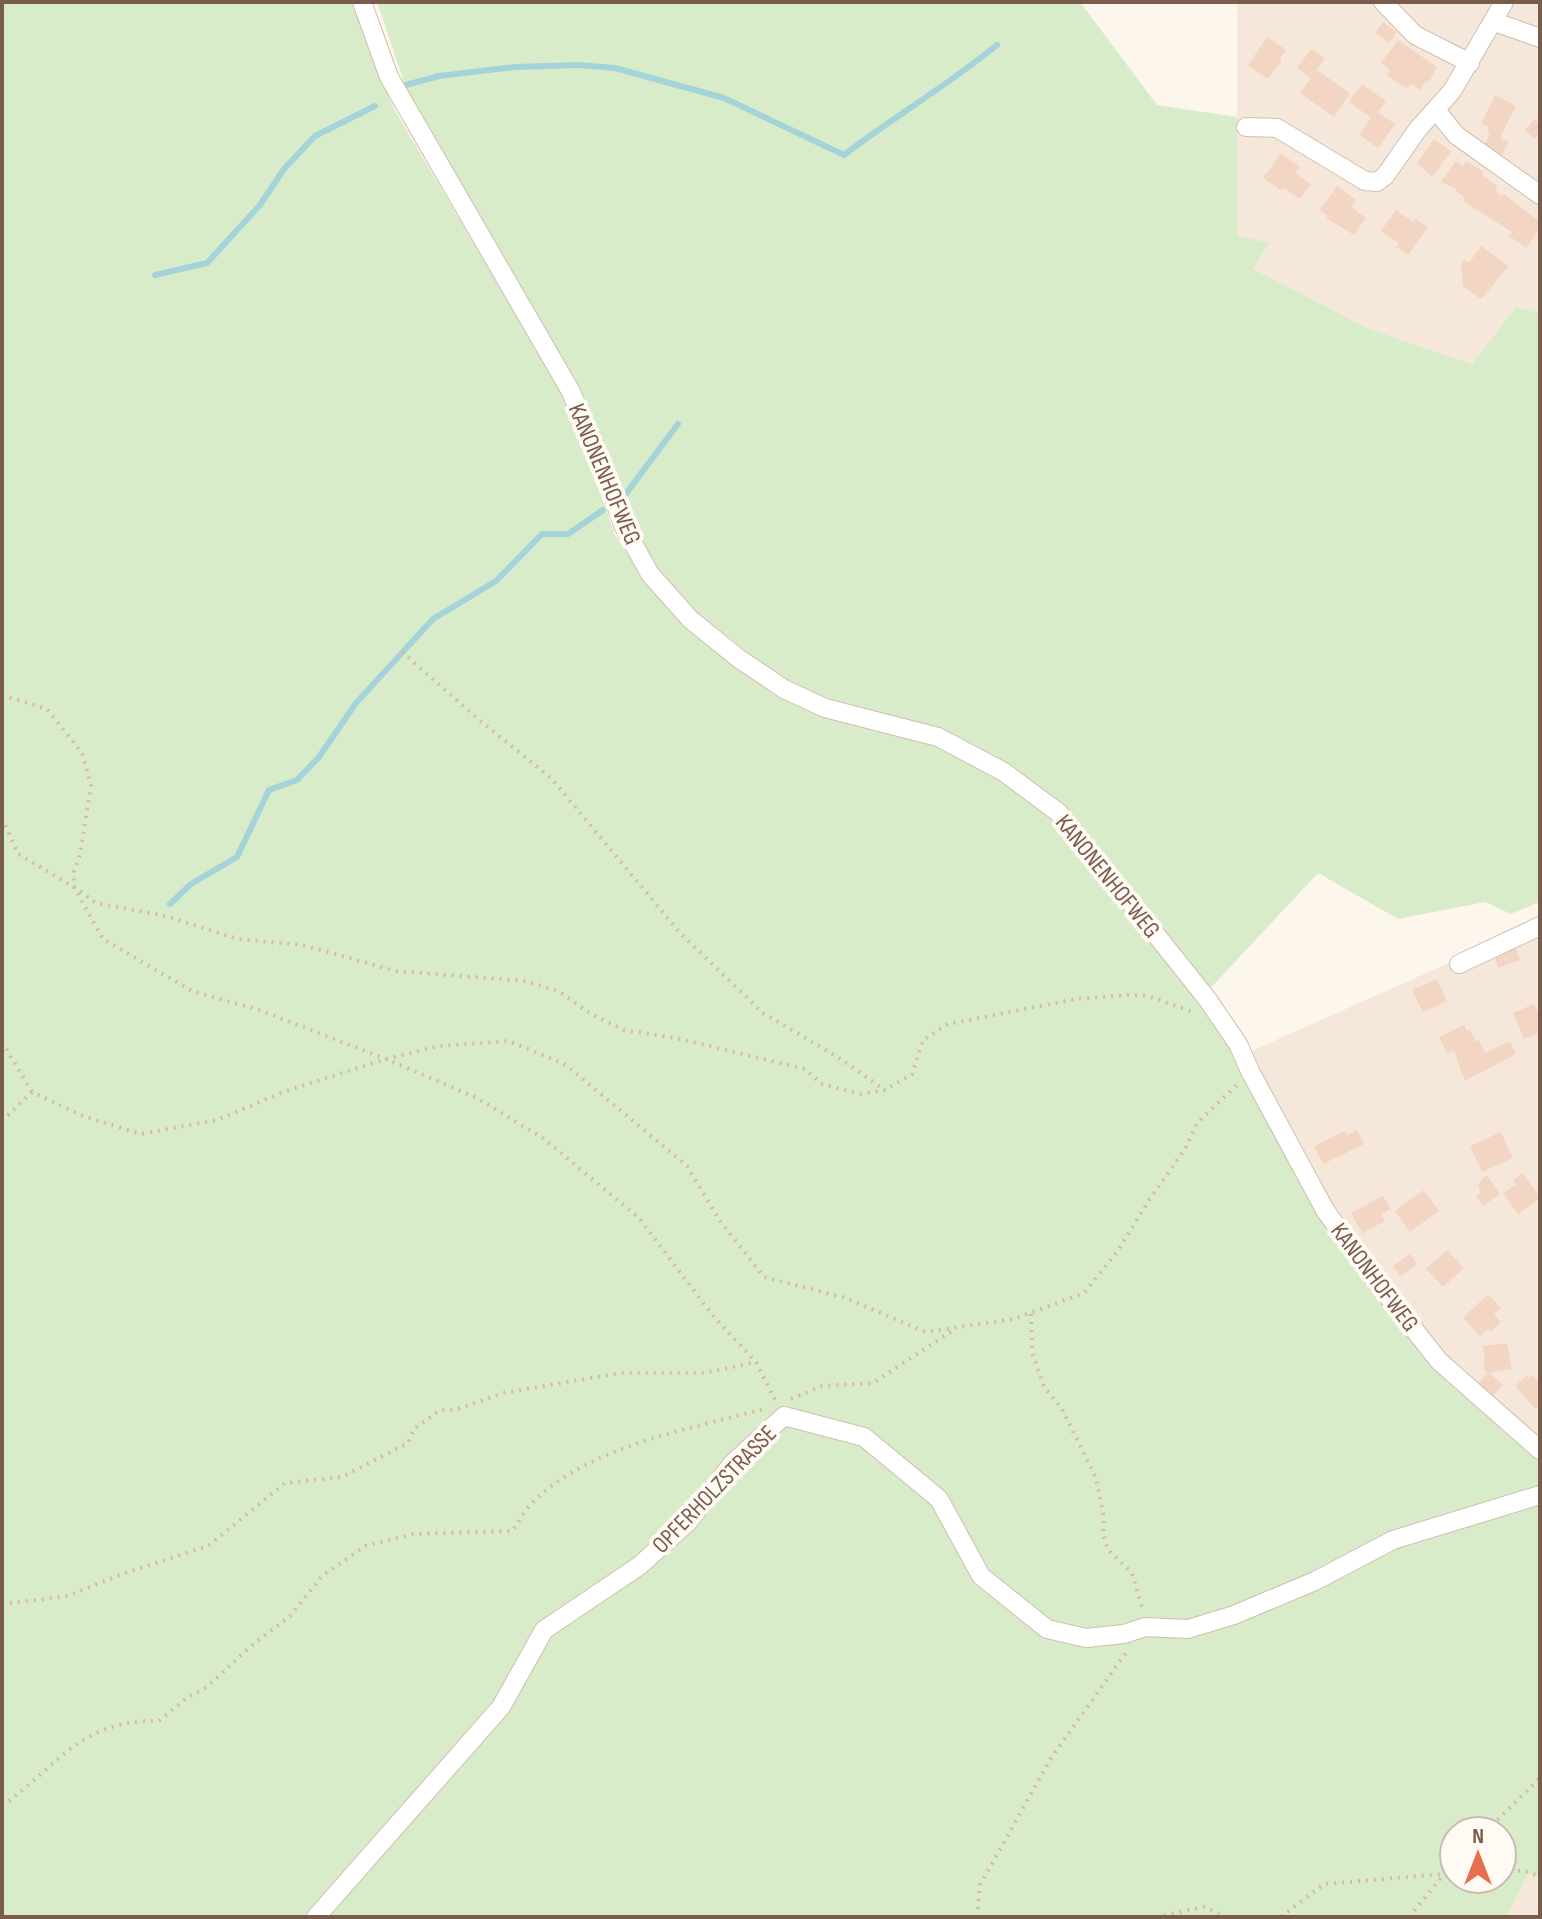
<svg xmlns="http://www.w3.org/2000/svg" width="1542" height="1919" viewBox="0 0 1542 1919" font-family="'Sofia Sans Condensed',sans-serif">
  <rect width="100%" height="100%" fill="#fdf6ec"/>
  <g fill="#f5e8da">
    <path d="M1237,2H1540V313L1516,307L1472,364L1367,328L1252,269L1268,243L1237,235Z"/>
    <path d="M1540,932V1450L1439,1361L1372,1276L1240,1056L1469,954Z"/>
    <path d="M1528,1872L1540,1877V1917H1507Z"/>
  </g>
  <path fill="#d8ecc9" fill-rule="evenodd" d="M2,2H351L394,109L571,408L615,535L650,588L673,615L751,678L790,703L836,721L913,738L789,685L690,607L643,549L625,509L589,408L410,100L377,2H1080L1157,105L1237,117V235L1269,243L1253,269L1367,328L1472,364L1516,307L1540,313V902L1511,914L1485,902L1398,919L1318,873L1204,995L1325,1210L1439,1361L1540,1450V1877L1528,1873L1507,1917H2ZM1454,1831H1502V1879H1454Z"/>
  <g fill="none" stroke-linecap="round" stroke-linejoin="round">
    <g stroke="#a5d3da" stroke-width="6">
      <path d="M406,85L439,76L515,67L579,65L615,68L724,98L844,155C894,117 948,85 997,45"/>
      <path d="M155,275L207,263L260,205L284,169L315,136L375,106"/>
      <path d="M622,499L678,424"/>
      <path d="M170,904L191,884L237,857L269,790L297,780L319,757L356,703L433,619L496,581L542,534H568L603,510"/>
    </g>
  </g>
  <g fill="#f3d5c3">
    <path d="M1383,22L1397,32L1389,43L1375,33Z"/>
    <path d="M1267,37L1286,50L1280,59L1282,60L1268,79L1248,65Z"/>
    <path d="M1398,40L1437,67L1429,82L1427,80L1420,90L1411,84L1407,89L1387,75L1390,70L1381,63Z"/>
    <path d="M1311,49L1325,58L1317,70L1350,93L1334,117L1300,93L1311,78L1297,68Z"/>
    <path d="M1362,84L1386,101L1378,112L1395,124L1378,148L1359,135L1371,118L1349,102Z"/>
    <path d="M1495,95L1516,106L1500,138L1509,142L1501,157L1485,144L1490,133L1487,132L1489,127L1481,123Z"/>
    <path d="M1534,119L1540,124V132L1535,139L1525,131Z"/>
    <path d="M1434,139L1451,151L1432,177L1417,163Z"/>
    <path d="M1281,153L1300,167L1295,173L1311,184L1300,199L1284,188L1282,191L1263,178Z"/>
    <path d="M1456,161L1463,166L1466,161L1484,172L1482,175L1498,186L1495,191L1502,196L1504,194L1540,222V228L1526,248L1509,236L1512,232L1463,201L1465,198L1455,191L1457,189L1441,182Z"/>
    <path d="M1337,186L1356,200L1351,207L1366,218L1354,235L1326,218L1328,216L1320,210Z"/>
    <path d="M1396,210L1413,222L1416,219L1428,227L1408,255L1396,247L1399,243L1381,231Z"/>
    <path d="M1481,246L1509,266L1481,299L1463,286L1461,265L1464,259L1469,263Z"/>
    <path d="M1514,944L1520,960L1498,968L1494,953Z"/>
    <path d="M1437,979L1447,1001L1423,1012L1412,990Z"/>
    <path d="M1534,1004L1540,1017V1032L1524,1039L1513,1013Z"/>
    <path d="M1464,1025L1467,1031L1470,1030L1476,1042L1479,1040L1485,1053L1510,1041L1516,1054L1465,1081L1454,1051L1447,1054L1439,1037Z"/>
    <path d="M1357,1130L1364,1144L1323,1164L1314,1146L1345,1131L1347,1135Z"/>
    <path d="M1501,1132L1513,1158L1482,1172L1470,1146Z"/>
    <path d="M1523,1173L1540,1198L1518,1214L1503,1193L1516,1184L1513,1180Z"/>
    <path d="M1487,1175L1500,1194L1483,1206L1476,1196L1481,1192L1478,1187L1481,1180Z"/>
    <path d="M1424,1190L1439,1211L1410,1232L1395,1211Z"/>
    <path d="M1383,1196L1391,1209L1381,1214L1385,1221L1362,1233L1351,1213Z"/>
    <path d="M1447,1250L1464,1268L1443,1287L1426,1269Z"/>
    <path d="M1410,1254L1417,1264L1400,1276L1393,1266Z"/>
    <path d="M1488,1294L1501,1308L1494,1314L1501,1322L1491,1332L1488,1329L1480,1336L1463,1318Z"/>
    <path d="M1507,1343L1512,1369L1489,1373L1503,1385L1491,1397L1477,1384L1488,1373L1485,1371L1483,1362L1485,1361L1483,1346Z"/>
    <path d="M1527,1375L1529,1378L1532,1375L1540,1384V1405L1535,1409L1515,1386Z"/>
  </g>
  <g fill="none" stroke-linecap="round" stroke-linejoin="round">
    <g stroke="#d1beb0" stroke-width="20">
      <g id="minor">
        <path d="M362,2L389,77L570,390L594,444L624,527L650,574L690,619L738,658L784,689L825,708L938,737L1004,772L1059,813L1208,1000L1238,1044L1251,1073L1325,1210L1372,1276L1439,1361L1540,1450"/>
        <path d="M1383,2L1415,35L1470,63"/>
        <path d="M1495,22L1540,38"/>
        <path d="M1436,110L1456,135L1540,195"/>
        <path d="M1246,127L1277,128L1365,181L1377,182L1385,176L1418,129L1452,91L1504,2"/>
        <path d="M1459,964L1540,926"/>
        <path d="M316,1917L501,1707L544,1630L639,1566L688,1522L732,1464L784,1416L864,1437L939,1499L981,1576L1047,1629L1086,1638L1124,1634L1145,1627L1188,1629L1234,1615L1315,1581L1393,1540L1540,1495"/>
      </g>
    </g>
    <g stroke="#d9b8a5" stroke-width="4" stroke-dasharray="2 6" stroke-linecap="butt">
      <path d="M402,652L477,718L551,778L680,933L763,1013L836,1056L885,1090"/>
      <path d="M2,695L47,709L82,753L91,785L80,855L74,871V887L103,939L192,991L259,1010L386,1059L477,1098L544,1139L639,1218L714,1317L756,1362L775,1400"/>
      <path d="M2,818L18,854L74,887L96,903L166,916L238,939L302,945L396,971L526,981L560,992L591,1014L624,1030L676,1038L805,1069L822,1084L860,1094L885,1090L912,1074L923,1040L948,1024L1076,999L1128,995L1148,996L1193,1012"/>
      <path d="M2,1042L32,1092"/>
      <path d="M2,1121L32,1092L83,1116L141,1134L217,1120L286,1091L386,1059L439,1046L509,1041L566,1065L687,1166L720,1221L764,1277L846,1298L925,1332L1014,1319L1084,1293L1117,1252L1149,1200L1185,1149L1197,1123L1237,1085"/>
      <path d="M1031,1314L1032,1352L1044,1387L1062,1409L1096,1478L1104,1517L1103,1534L1108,1550L1132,1573L1143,1611"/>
      <path d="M791,1399L822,1386L873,1383L955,1329"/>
      <path d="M2,1604L68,1596L125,1573L208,1546L285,1483L342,1477L408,1443L414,1429L440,1410H455L503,1393L620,1373H704L756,1362"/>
      <path d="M2,1806C59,1765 81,1719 159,1721L188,1697L207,1687L251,1646L290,1616L322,1576L365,1546L413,1534L512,1531C519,1522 525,1510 533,1502C587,1447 692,1428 764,1409"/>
      <path d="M1486,1831L1540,1778"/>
      <path d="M1502,1869L1528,1872L1540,1877"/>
      <path d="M977,1917L980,1885L1051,1758L1128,1650"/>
      <path d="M1156,1917L1204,1907L1227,1917"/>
      <path d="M1273,1917L1282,1916L1324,1884L1443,1874"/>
      <path d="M1409,1917L1454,1862"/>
    </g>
    <use href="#minor" stroke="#fff" stroke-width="18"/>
  </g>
  <g text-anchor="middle" stroke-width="8" stroke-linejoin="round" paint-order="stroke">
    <g font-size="24" fill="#7a5c4d" stroke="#fffaf3">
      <text transform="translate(605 474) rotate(67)" y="8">KANONENHOFWEG</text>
      <text transform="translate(1108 876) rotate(51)" y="8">KANONENHOFWEG</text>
      <text transform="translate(1375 1277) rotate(53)" y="8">KANONHOFWEG</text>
      <text transform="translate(714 1489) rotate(-46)" y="8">OPFERHOLZSTRASSE</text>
    </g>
  </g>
  <rect width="1542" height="1919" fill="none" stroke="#7a5c4d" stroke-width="8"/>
  <g transform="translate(1478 1855)"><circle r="38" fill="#fffaf3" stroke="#cabbb1" stroke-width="2"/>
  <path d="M0-6L14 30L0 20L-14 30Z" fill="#e76f51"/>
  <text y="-12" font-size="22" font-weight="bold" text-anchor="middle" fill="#7a5c4d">N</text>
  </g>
</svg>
